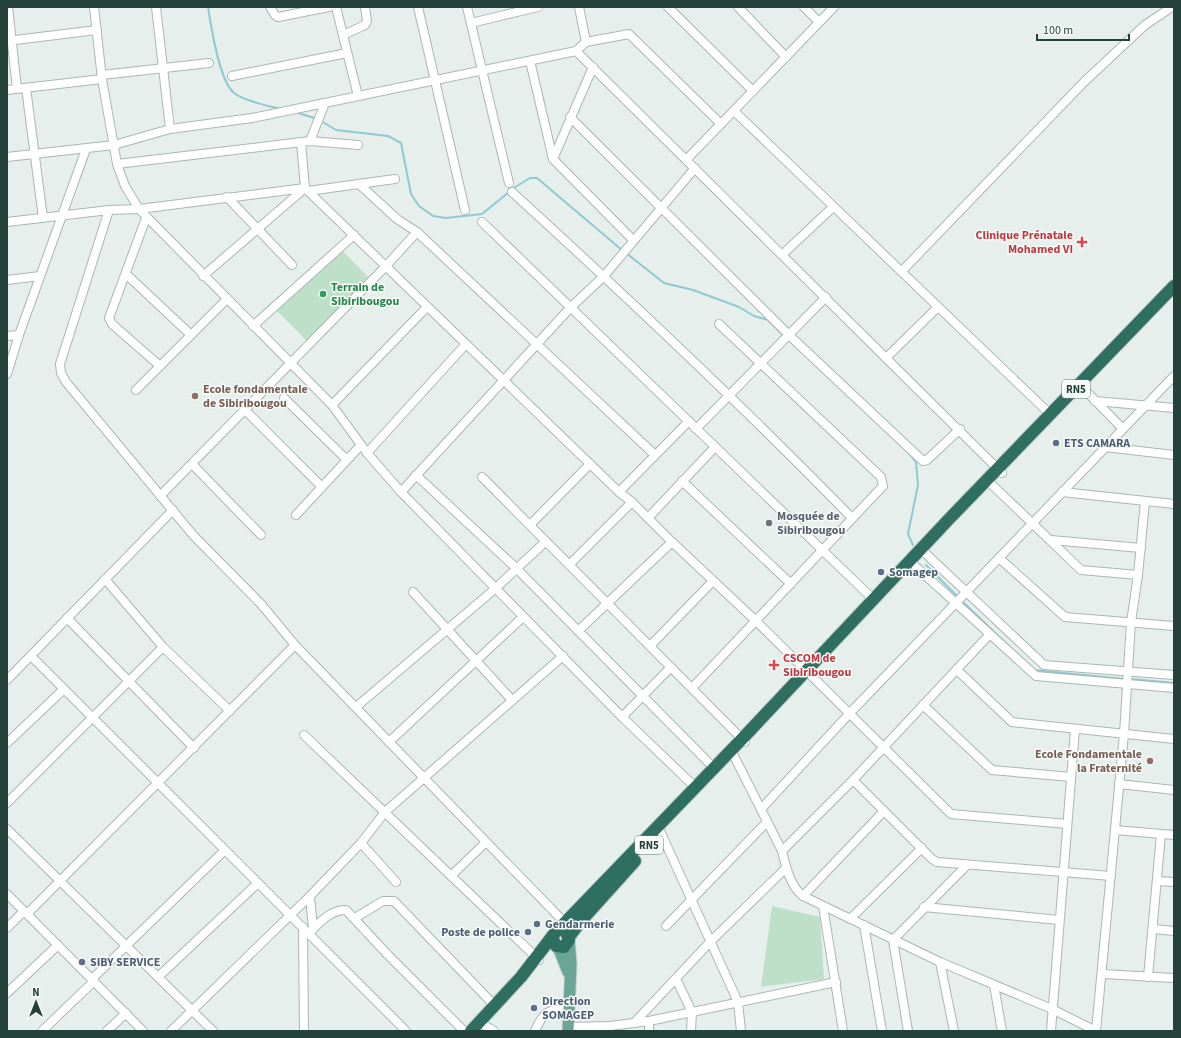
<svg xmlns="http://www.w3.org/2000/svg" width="1181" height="1038" viewBox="0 0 1181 1038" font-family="'Source Sans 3',sans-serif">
  <rect width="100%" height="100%" fill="#e6efeb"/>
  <g fill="#bfe0c8">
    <path d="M338,246L370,279L307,341L275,309Z"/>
    <path d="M772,906L820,917L824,979L761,987Z"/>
  </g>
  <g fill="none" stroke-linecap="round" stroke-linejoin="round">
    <g stroke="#8ec9d4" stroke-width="2">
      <path d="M208,7C211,26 219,81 234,93C244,101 268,106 281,109"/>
      <path d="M295,112L314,118"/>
      <path d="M321,121L336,130L388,136L401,143L411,194L419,206L433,216L446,218L482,214L509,192"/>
      <path d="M512,189L530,178H537L623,251"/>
      <path d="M626,253L664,283L693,290L739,307L754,316L768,320L784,336"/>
      <path d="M908,452L916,462L918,485L908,534L913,545"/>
      <path d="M926,565L958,597"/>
      <path d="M964,603L1015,652"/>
      <path d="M1034,670L1124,679"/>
      <path d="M1131,679L1174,683"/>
    </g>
    <g stroke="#a8b8b2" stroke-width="10">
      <g id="minor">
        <path d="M8,7L17,89"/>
        <path d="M94,7L102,79L117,164L125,186L139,209L332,405L367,453L401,492L622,717L695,787"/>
        <path d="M156,7L170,129"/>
        <path d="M270,7L275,15L278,17L329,7"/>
        <path d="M336,7L358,96"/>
        <path d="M418,7L465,210"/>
        <path d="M467,7L509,183"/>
        <path d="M579,7L586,42"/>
        <path d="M668,7L753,91"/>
        <path d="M738,7L786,57"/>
        <path d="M804,7L819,22"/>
        <path d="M471,23L538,7"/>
        <path d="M343,35L365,25L367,21L365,7"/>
        <path d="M7,41L97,30"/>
        <path d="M576,51L1002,473"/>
        <path d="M530,61L553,159L633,240"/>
        <path d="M102,75L209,63"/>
        <path d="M232,76L347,53"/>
        <path d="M26,88L43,218"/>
        <path d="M7,90L102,79"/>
        <path d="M734,111L1051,415"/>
        <path d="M570,117L790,336L923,461L927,460L960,429"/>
        <path d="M310,141L325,103"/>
        <path d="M301,142L305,188L308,191L619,492L632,502L672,542L756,621L951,814L1067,824"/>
        <path d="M7,157L114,145L170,129L252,118L576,51L586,42L629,34L721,124"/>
        <path d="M553,159L593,67"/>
        <path d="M687,159L834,7"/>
        <path d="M117,164L310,141L358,145"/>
        <path d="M359,184L397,219L417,232L655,455"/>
        <path d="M308,191L395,179"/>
        <path d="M512,192C628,298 742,405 852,518"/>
        <path d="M227,197L292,265"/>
        <path d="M109,210L60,364L61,373L66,382L193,535L261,604L295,645L565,923"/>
        <path d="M146,218L109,318L112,324L160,366"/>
        <path d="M7,222L109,210L139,209L305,188"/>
        <path d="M482,222L873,599"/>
        <path d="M783,254L833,207"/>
        <path d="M902,271L1084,82L1145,25L1172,7"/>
        <path d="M126,274L191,335"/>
        <path d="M203,276L305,188"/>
        <path d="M7,280L40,276"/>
        <path d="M253,326L354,235"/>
        <path d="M7,336L19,335"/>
        <path d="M887,357L938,307"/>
        <path d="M7,374L19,335L86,149"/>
        <path d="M1084,389L1123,429"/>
        <path d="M136,390L227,299"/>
        <path d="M284,398L347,460"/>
        <path d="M1095,401L1174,408"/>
        <path d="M332,405L427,307"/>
        <path d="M245,410L322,487"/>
        <path d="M696,429L826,297"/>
        <path d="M1105,447L1174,455"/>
        <path d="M367,453L466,344"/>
        <path d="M192,464L261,535"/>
        <path d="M416,475L516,568L714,768"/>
        <path d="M482,477L745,742"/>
        <path d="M987,480L1081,570L1138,575"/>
        <path d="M682,481L791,584"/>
        <path d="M401,492L570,308L604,276L695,168"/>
        <path d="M619,492L689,421"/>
        <path d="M1062,492L1174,504"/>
        <path d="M160,496L386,266L417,232"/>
        <path d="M296,515L361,445"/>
        <path d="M648,518L715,447"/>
        <path d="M530,525L590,464"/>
        <path d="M1051,540L1141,548"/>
        <path d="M925,553L1044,665L1174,675"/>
        <path d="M999,558L1065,617L1174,626"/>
        <path d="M569,565L632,502"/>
        <path d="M914,565L1036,676L1174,688"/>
        <path d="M105,579L163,647L230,711"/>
        <path d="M413,592L512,700"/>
        <path d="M67,618L194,748"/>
        <path d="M578,631L672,542"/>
        <path d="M650,646L713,581"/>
        <path d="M31,656L406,1031"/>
        <path d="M957,670L1012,722L1174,739"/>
        <path d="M7,680L173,510"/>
        <path d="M692,688L883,486L881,477L719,324"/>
        <path d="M923,705L992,770L1071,777"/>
        <path d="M356,707L496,588L545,542"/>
        <path d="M622,717L671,667"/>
        <path d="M304,735L539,960"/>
        <path d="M389,742L523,617"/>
        <path d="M7,743L64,689"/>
        <path d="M731,750L782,851C786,867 790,886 803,896L940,962L1052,1009L1096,1031"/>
        <path d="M853,780L932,859L937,862L1111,876"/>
        <path d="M1119,784L1174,790"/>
        <path d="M7,803L163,647"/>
        <path d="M761,809L849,714L1174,376"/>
        <path d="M7,829L213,1031"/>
        <path d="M1115,830L1174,835"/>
        <path d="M661,833L738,1002L741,1031"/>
        <path d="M361,843L396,882"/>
        <path d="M782,851L853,780L989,635"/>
        <path d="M451,876L486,842"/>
        <path d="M1157,881L1174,882"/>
        <path d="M7,894L143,1031"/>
        <path d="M310,896L313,929"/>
        <path d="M803,896L884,811"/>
        <path d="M823,906L843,1031"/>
        <path d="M924,907L1059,920"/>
        <path d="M27,914L295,645"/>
        <path d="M355,918L383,901H394L495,1006"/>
        <path d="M850,919L922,848"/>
        <path d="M864,925L882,1031"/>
        <path d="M666,926L767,822"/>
        <path d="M303,927L304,1031"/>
        <path d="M7,928L24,911"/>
        <path d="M1153,929L1174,931"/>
        <path d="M309,933C320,922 330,910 346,910L388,955L464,1031"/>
        <path d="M893,940L967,865"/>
        <path d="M893,940L908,1031"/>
        <path d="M940,962L954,1031"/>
        <path d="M1103,974L1174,978"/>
        <path d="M158,977L258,883"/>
        <path d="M1148,977L1161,834"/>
        <path d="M92,979L225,850"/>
        <path d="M676,979L692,1012L691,1031"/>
        <path d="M994,985L1002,1031"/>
        <path d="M7,993L58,945"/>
        <path d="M479,1022L494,1031"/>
        <path d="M634,1023L710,942L786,868"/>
        <path d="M568,1027L610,1026L649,1021L836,982"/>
        <path d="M42,1031L94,981"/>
        <path d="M107,1031L126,1013"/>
        <path d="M171,1031L310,896L361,843L385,812L563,656"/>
        <path d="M535,1031C543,1012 548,1010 568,1007"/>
        <path d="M649,1031V1021"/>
        <path d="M1051,1031L1075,729"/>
        <path d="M1096,1031L1124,734L1131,622L1138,575L1145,501"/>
      </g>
    </g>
    <g stroke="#c2cac8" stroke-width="13">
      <g id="major">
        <path d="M558,947L568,972"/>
        <path d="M568,1031L571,964L569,940"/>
      </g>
    </g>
    <g stroke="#c2cac8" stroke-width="14">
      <g id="highway">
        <path d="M552,937L556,946L564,947L569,940L566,932"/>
        <path d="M569,937L581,921L635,861"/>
        <path d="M471,1031L521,977L554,934L742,739L950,518L1174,286"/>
      </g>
    </g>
    <use href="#minor" stroke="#fff" stroke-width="8"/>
    <use href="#major" stroke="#6aa596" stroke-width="11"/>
    <use href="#highway" stroke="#2f6f62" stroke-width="12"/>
  </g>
  <g fill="#e0444e" stroke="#f7fbf9" stroke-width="1.5">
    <path d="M1080 236h4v4h4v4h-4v4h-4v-4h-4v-4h4z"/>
    <path d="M772 659h4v4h4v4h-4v4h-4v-4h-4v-4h4z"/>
  </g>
  <circle fill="#2e9e5b" stroke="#f7fbf9" stroke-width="1.5" cx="323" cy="294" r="4"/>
  <g fill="#8d6e63" stroke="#f7fbf9" stroke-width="1.5">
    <circle cx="195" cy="396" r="4"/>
    <circle cx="1150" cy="761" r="4"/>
  </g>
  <g fill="#5c6f8a" stroke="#f7fbf9" stroke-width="1.5">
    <circle cx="1056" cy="443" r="4"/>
    <circle cx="881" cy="572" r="4"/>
    <circle cx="537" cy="924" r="4"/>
    <circle cx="528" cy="932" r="4"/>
    <circle cx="82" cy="962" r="4"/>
    <circle cx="534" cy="1008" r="4"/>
  </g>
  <circle fill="#6b7280" stroke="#f7fbf9" stroke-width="1.5" cx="769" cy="523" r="4"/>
  <g text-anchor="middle" stroke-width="3" stroke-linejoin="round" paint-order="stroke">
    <g fill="#f7fbf9" stroke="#637a73" stroke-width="1">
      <rect x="1062" y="380" width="28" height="18" rx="3"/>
      <rect x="635" y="836" width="28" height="18" rx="3"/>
    </g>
    <g font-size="11" font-weight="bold" fill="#24423a">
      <text x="1076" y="393">RN5</text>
      <text x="649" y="849">RN5</text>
    </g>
    <g font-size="12" font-weight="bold" fill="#be3a42" stroke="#f7fbf9" text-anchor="end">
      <text x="1073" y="239">Clinique Prénatale<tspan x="1073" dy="14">Mohamed VI</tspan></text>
      <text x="783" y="662" text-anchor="start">CSCOM de<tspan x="783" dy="14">Sibiribougou</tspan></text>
    </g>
    <g font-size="12" font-weight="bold" fill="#27864d" stroke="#f7fbf9" text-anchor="start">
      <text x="331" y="291">Terrain de<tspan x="331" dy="14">Sibiribougou</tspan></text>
    </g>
    <g font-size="12" font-weight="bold" fill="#785e54" stroke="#f7fbf9" text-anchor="start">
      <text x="203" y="393">Ecole fondamentale<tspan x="203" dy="14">de Sibiribougou</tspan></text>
      <text x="1142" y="758" text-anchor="end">Ecole Fondamentale<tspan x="1142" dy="14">la Fraternité</tspan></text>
    </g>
    <g font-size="12" font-weight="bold" fill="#4e5e75" stroke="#f7fbf9" text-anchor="start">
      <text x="1064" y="447">ETS CAMARA</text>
      <text x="889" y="576">Somagep</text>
      <text x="545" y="928">Gendarmerie</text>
      <text x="520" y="936" text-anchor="end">Poste de police</text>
      <text x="90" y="966">SIBY SERVICE</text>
      <text x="542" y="1005">Direction<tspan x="542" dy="14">SOMAGEP</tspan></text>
    </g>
    <g font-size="12" font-weight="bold" fill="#5b616d" stroke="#f7fbf9" text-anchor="start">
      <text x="777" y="520">Mosquée de<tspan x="777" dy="14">Sibiribougou</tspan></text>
    </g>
  </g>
  <rect width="1181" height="1038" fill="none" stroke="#24423a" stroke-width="16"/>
  <g transform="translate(36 1002)" stroke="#f7fbf9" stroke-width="3" paint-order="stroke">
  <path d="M0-3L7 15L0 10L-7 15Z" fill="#24423a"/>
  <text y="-6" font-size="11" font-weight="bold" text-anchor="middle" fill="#24423a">N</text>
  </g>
  <path d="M1037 34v6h92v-6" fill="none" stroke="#24423a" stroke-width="2"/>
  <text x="1043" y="34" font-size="12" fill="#24423a" stroke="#f7fbf9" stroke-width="3" paint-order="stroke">100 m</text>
</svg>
